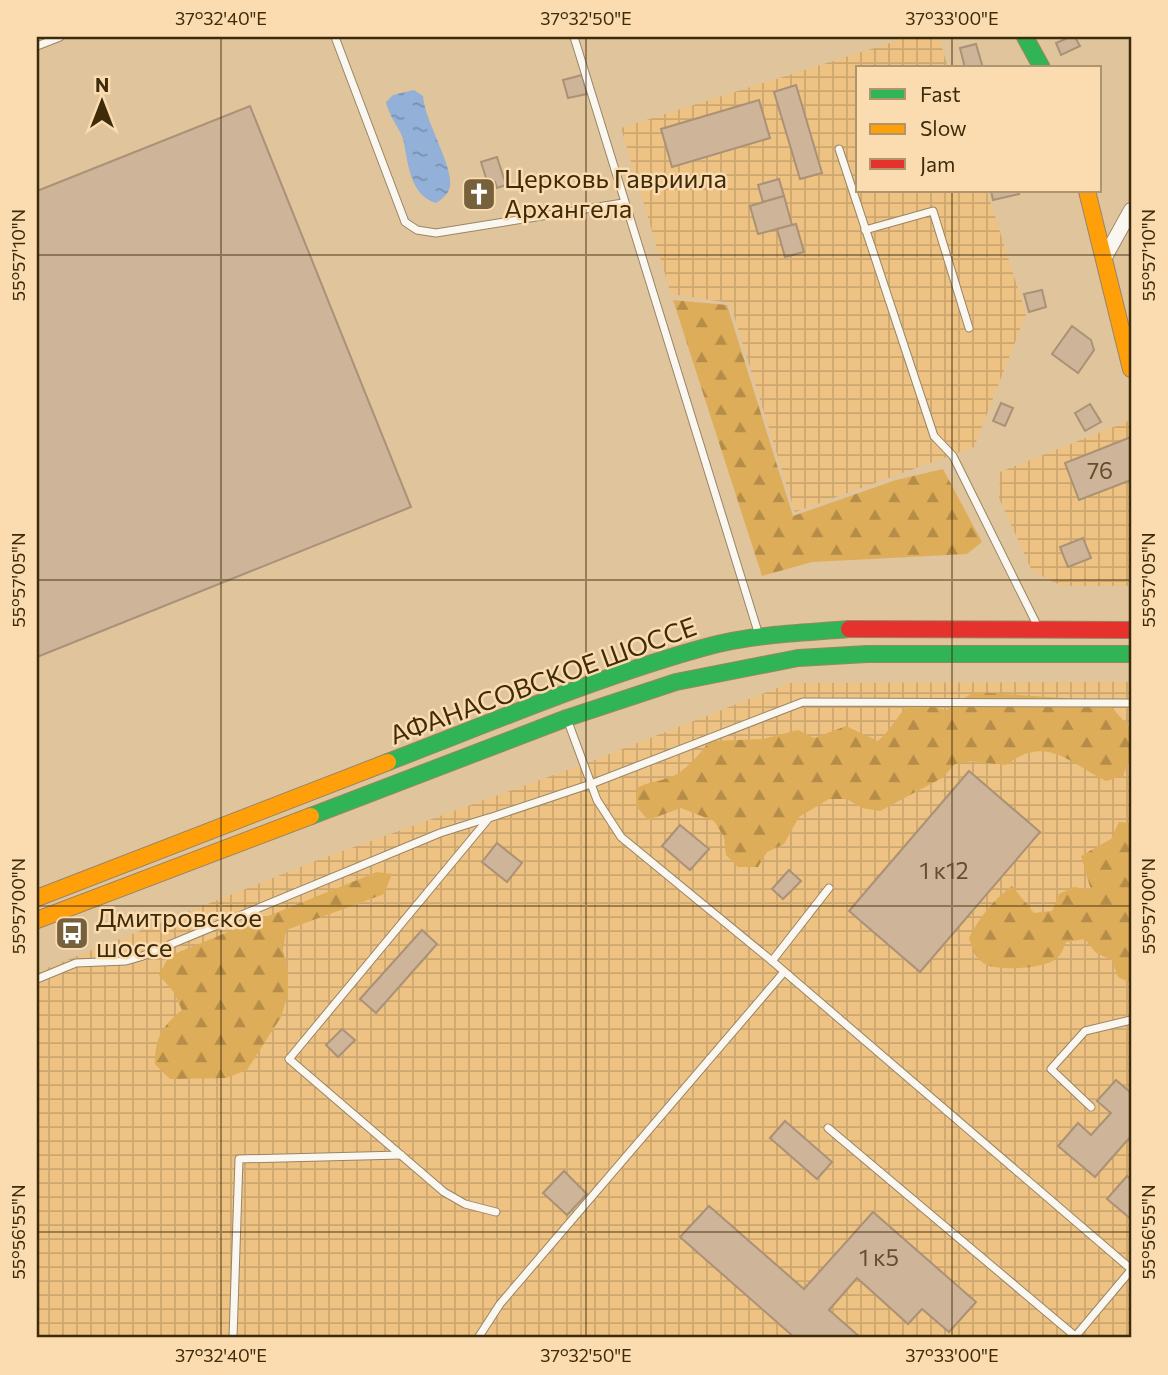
<svg xmlns="http://www.w3.org/2000/svg" width="1168" height="1375" viewBox="0 0 1168 1375" font-family="Commissioner,sans-serif">
  <defs>
    <pattern id="industrial-grid" width="8" height="8" patternUnits="userSpaceOnUse" patternTransform="scale(1.75)"><rect width="8" height="8" fill="#edc282"/><path d="M0 4h8M4 0v8" fill="none" stroke="#cca76f"/></pattern>
    <pattern id="forest-firs" width="22" height="20" patternUnits="userSpaceOnUse" patternTransform="scale(1.75)"><rect width="22" height="20" fill="#dead59"/><path d="M5 1l3.5 6h-7zM16 11l3.5 6h-7z" fill="#b58d48"/></pattern>
    <pattern id="water-ripples" width="26" height="14" patternUnits="userSpaceOnUse" patternTransform="scale(1.75)"><rect width="26" height="14" fill="#92b0d8"/><path d="M2 4q2-2 4 0t4 0M15 11q2-2 4 0t4 0" fill="none" stroke="#798fad"/></pattern>
  </defs>
  <rect width="100%" height="100%" fill="#e0c49c"/>
  <g fill="url(#industrial-grid)">
    <path d="M909,37H939L948,68H858V191H987L1026,314L974,447L795,512L730,303L671,294L621,128Z"/>
    <path d="M1131,420V586H1062L1032,571L999,498L1000,472Z"/>
    <path d="M1131,682V1338H37V972L318,860L584,764L790,683Z"/>
  </g>
  <g fill="url(#forest-firs)">
    <path d="M673,300L727,305L793,516L896,480L943,469L982,542L967,554L812,562L762,576Z"/>
    <path d="M974,692L1106,701L1131,729V755L1123,776L1106,781C1069,763 1047,734 1006,765L971,761L955,764L942,778L880,811L862,808L847,799H829L799,817L784,844L767,852L758,867H738L726,855L724,837L714,821L681,808L648,820L636,806L637,788C648,782 657,782 668,778C686,772 698,755 710,741L763,739L798,730L814,738L846,726L878,741C892,729 898,714 911,702L946,710Z"/>
    <path d="M1119,822L1131,823V983L1118,977L1112,960L1096,953L1085,939L1066,942C1064,946 1062,954 1058,957C1047,969 1002,971 987,965C976,960 972,949 969,938C979,918 993,900 1012,886L1034,913L1052,911L1059,894L1074,887L1091,890L1081,856L1111,839Z"/>
    <path d="M377,872L392,874L384,894L286,930L283,950L288,971V994L281,1017L247,1070L226,1078L170,1079L155,1064C155,1038 162,1026 182,1010L173,991L159,975L169,956Z"/>
  </g>
  <path fill="url(#water-ripples)" d="M414,90L423,96C425,122 453,165 450,186C448,195 442,199 436,203C411,196 408,165 404,143C402,130 389,118 386,102L393,95Z"/>
  <g fill="#ceb498" stroke="#ab9175" stroke-width="2">
    <path d="M1070,37H1075L1080,46L1061,55L1056,43Z"/>
    <path d="M976,44L983,68H965L960,48Z"/>
    <path d="M582,75L587,94L568,98L563,80Z"/>
    <path d="M796,85L822,173L800,179L774,92Z"/>
    <path d="M759,100L770,138L672,167L661,129Z"/>
    <path d="M250,106L411,507L37,657V191Z"/>
    <path d="M497,157L506,185L497,188L495,182L488,184L481,162Z"/>
    <path d="M779,179L784,196L763,202L758,185Z"/>
    <path d="M471,182L491,193L490,204L482,206L467,196L469,193L465,190Z"/>
    <path d="M991,191H1018L1019,194L993,200Z"/>
    <path d="M784,196L792,225L758,234L750,206Z"/>
    <path d="M796,224L804,252L785,257L777,229Z"/>
    <path d="M1042,290L1046,307L1029,312L1024,294Z"/>
    <path d="M1072,326L1091,340L1094,350L1078,373L1052,354Z"/>
    <path d="M1001,403L1013,408L1005,426L993,421Z"/>
    <path d="M1090,404L1101,422L1085,431L1075,413Z"/>
    <path d="M1131,437V480L1079,500L1065,463Z"/>
    <path d="M1083,538L1091,558L1068,567L1060,547Z"/>
    <path d="M969,771L1040,832L920,972L849,911Z"/>
    <path d="M680,825L709,849L690,870L662,846Z"/>
    <path d="M497,843L522,863L507,882L482,862Z"/>
    <path d="M789,870L801,881L783,899L772,889Z"/>
    <path d="M422,930L437,944L376,1013L360,999Z"/>
    <path d="M342,1029L355,1040L338,1057L326,1045Z"/>
    <path d="M1116,1080L1131,1093V1136L1095,1177L1058,1146L1078,1123L1091,1135L1111,1113L1097,1101Z"/>
    <path d="M785,1121L832,1162L817,1179L770,1138Z"/>
    <path d="M564,1171L587,1194L567,1215L543,1193Z"/>
    <path d="M1127,1176L1131,1180V1219L1107,1199Z"/>
    <path d="M709,1206L804,1289L873,1212L976,1302L949,1332L922,1309L908,1324L857,1278L829,1310L861,1338H795L680,1237Z"/>
  </g>
  <g fill="none" stroke-linecap="round" stroke-linejoin="round">
    <g stroke="#988567" stroke-width="9">
      <g id="lane">
        <path d="M335,37L405,222L417,230L436,233L623,203"/>
        <path d="M574,37L758,632"/>
        <path d="M37,46L60,37"/>
        <path d="M839,149L934,436L953,456L1038,627"/>
        <path d="M865,230L933,211L969,328"/>
        <path d="M567,719L597,800L621,837L772,961L829,888"/>
        <path d="M772,961L1131,1269"/>
        <path d="M37,979L76,963L126,961L140,957L440,833L488,818"/>
        <path d="M1091,1107L1051,1069L1085,1031L1131,1020"/>
        <path d="M828,1128L1075,1336"/>
        <path d="M496,1212L465,1204L444,1192L289,1059L489,818L591,784L803,702L1131,703"/>
        <path d="M233,1338L239,1159L401,1155"/>
        <path d="M478,1338L500,1304L784,972"/>
        <path d="M1074,1338L1131,1270"/>
      </g>
    </g>
    <g stroke="#988567" stroke-width="16">
      <path id="street" d="M1105,257L1131,210"/>
    </g>
    <g stroke="#988567" stroke-width="18">
      <g id="fast">
        <path d="M1025,37L1042,68"/>
        <path d="M388,762C493,722 597,677 706,647C752,634 801,633 849,629"/>
        <path d="M311,816L567,718L676,682L798,658L867,654H1131"/>
      </g>
    </g>
    <g stroke="#988567" stroke-width="18">
      <g id="slow">
        <path d="M1087,191L1131,369"/>
        <path d="M37,898L388,762"/>
        <path d="M37,920L311,816"/>
      </g>
    </g>
    <g stroke="#988567" stroke-width="18">
      <path id="jam" d="M849,629L1131,630"/>
    </g>
    <use href="#lane" stroke="#faf6f0" stroke-width="7"/>
    <use href="#street" stroke="#faf6f0" stroke-width="14"/>
    <use href="#fast" stroke="#30b455" stroke-width="16"/>
    <use href="#slow" stroke="#ff9f0a" stroke-width="16"/>
    <use href="#jam" stroke="#e5322d" stroke-width="16"/>
  </g>
  <path fill="none" stroke="#3e2b0a" stroke-width="2" stroke-opacity="0.45" d="M221,37V1338M586,37V1338M952,37V68M952,191V1338M37,255H1131M37,580H1131M37,906H1131M37,1232H1131"/>
  <defs>
    <g id="church-square" transform="scale(1.75)"><rect x="-9" y="-9" width="18" height="18" rx="4" fill="#77613d" stroke="#fbdcb0"/><path d="M-1.2-6h2.4v3.5h3.3v2.4h-3.3V6h-2.4V-.1h-3.3v-2.4h3.3Z" fill="#fff"/></g>
    <g id="bus-square" transform="scale(1.75)"><rect x="-9" y="-9" width="18" height="18" rx="4" fill="#77613d" stroke="#fbdcb0"/><path d="M-5-6H5V4H4V6H2V4H-2V6H-4V4H-5ZM-3.5-4V0h7V-4ZM-3.5 1.2v1.5H-2V1.2ZM2 1.2v1.5H3.5V1.2Z" fill="#fff"/></g>
  </defs>
  <g fill-rule="evenodd">
    <use href="#church-square" x="479" y="194"/>
    <use href="#bus-square" x="72" y="933"/>
  </g>
  <g text-anchor="middle" stroke-width="5" stroke-linejoin="round" paint-order="stroke">
    <g font-size="23" fill="#634e2e">
      <text x="1100" y="479">76</text>
      <text x="944" y="879">1 к12</text>
      <text x="879" y="1266">1 к5</text>
    </g>
    <g font-size="26" fill="#3e2b0a" stroke="#fbdcb0" text-anchor="start">
      <text x="504" y="188">Церковь Гавриила<tspan x="504" dy="30">Архангела</tspan></text>
      <text x="96" y="927">Дмитровское<tspan x="96" dy="30">шоссе</tspan></text>
    </g>
    <g font-size="26" fill="#3e2b0a" stroke="#fbdcb0">
      <text transform="translate(543 681) rotate(-20)" y="9">АФАНАСОВСКОЕ ШОССЕ</text>
    </g>
  </g>
  <rect width="1168" height="1375" fill="none" stroke="#fbdcb0" stroke-width="77"/>
  <rect x="856" y="66" width="245" height="126" fill="#fbdcb0" stroke="#af956e" stroke-width="2"/>
  <rect x="870" y="89" width="35" height="10" fill="#30b455" stroke="#af956e" stroke-width="2"/>
  <text x="920" y="102" font-size="21" fill="#3e2b0a">Fast</text>
  <rect x="870" y="124" width="35" height="10" fill="#ff9f0a" stroke="#af956e" stroke-width="2"/>
  <text x="920" y="136" font-size="21" fill="#3e2b0a">Slow</text>
  <rect x="870" y="159" width="35" height="10" fill="#e5322d" stroke="#af956e" stroke-width="2"/>
  <text x="920" y="172" font-size="21" fill="#3e2b0a">Jam</text>
  <g transform="translate(102 102)" stroke="#fbdcb0" stroke-width="5" paint-order="stroke">
  <path d="M0-5L12 26L0 18L-12 26Z" fill="#3e2b0a"/>
  <text y="-10" font-size="19" font-weight="bold" text-anchor="middle" fill="#3e2b0a">N</text>
  </g>
  <rect x="38" y="38" width="1092" height="1298" fill="none" stroke="#3e2b0a" stroke-width="2.5"/>
  <g font-size="18" text-anchor="middle" fill="#3e2b0a">
    <text x="221" y="25">37°32'40"E</text>
    <text x="586" y="25">37°32'50"E</text>
    <text x="952" y="25">37°33'00"E</text>
    <text transform="translate(19 255) rotate(-90)" y="6">55°57'10"N</text>
    <text transform="translate(1149 255) rotate(-90)" y="6">55°57'10"N</text>
    <text transform="translate(19 580) rotate(-90)" y="6">55°57'05"N</text>
    <text transform="translate(1149 580) rotate(-90)" y="6">55°57'05"N</text>
    <text transform="translate(19 906) rotate(-90)" y="6">55°57'00"N</text>
    <text transform="translate(1149 906) rotate(-90)" y="6">55°57'00"N</text>
    <text transform="translate(19 1232) rotate(-90)" y="6">55°56'55"N</text>
    <text transform="translate(1149 1232) rotate(-90)" y="6">55°56'55"N</text>
    <text x="221" y="1362">37°32'40"E</text>
    <text x="586" y="1362">37°32'50"E</text>
    <text x="952" y="1362">37°33'00"E</text>
  </g>
</svg>
